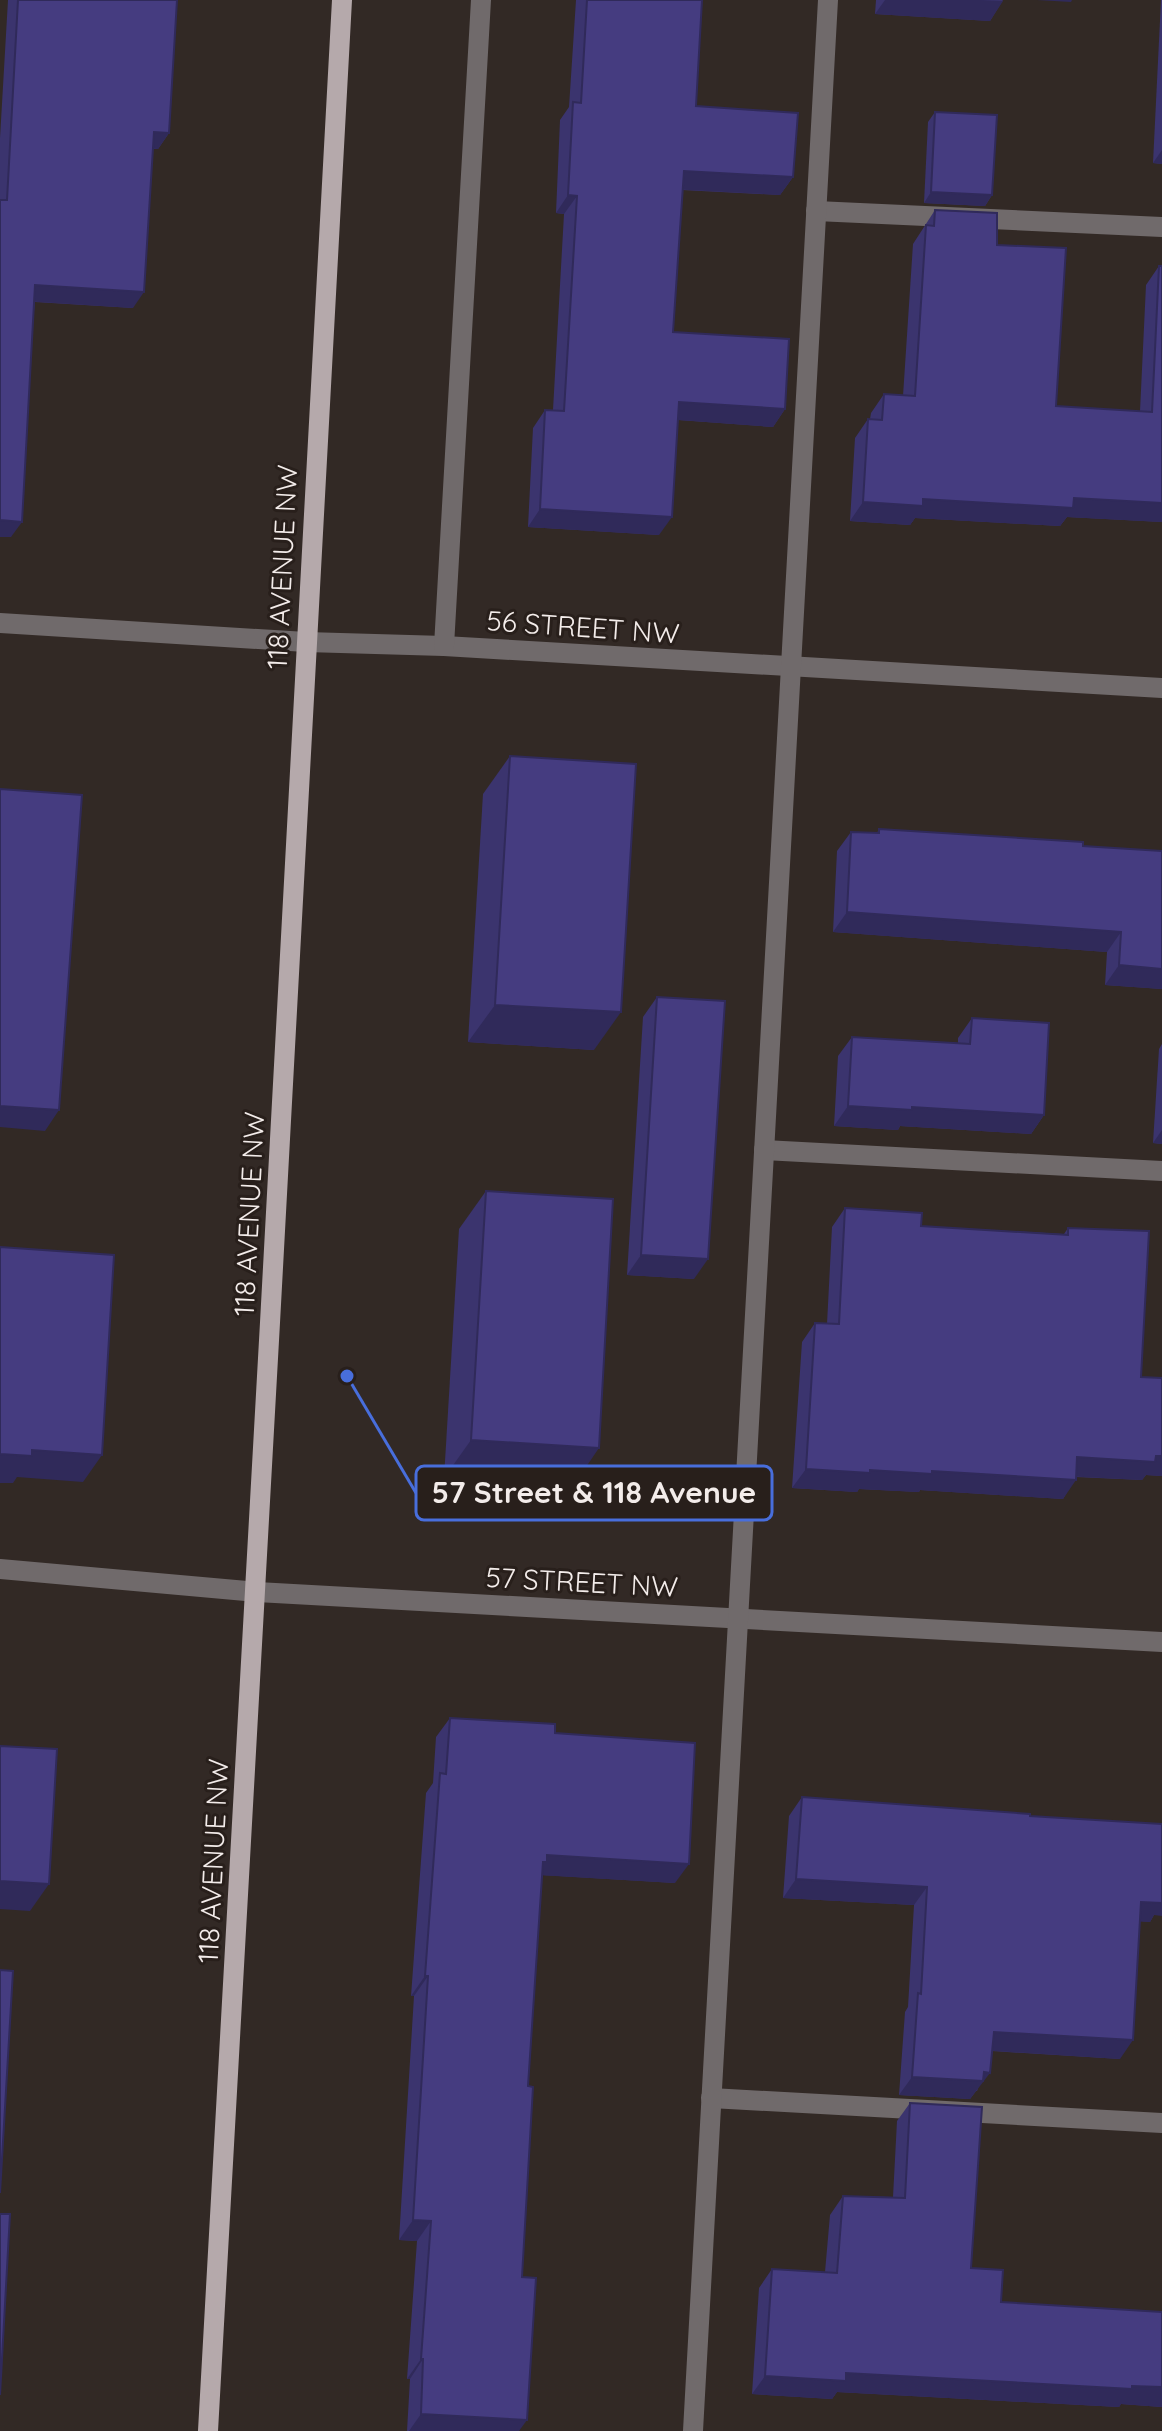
<svg xmlns="http://www.w3.org/2000/svg" width="1162" height="2431" viewBox="0 0 1162 2431" font-family="Quicksand,sans-serif">
  <rect width="100%" height="100%" fill="#322925"/>
  <g fill="none" stroke-linecap="round" stroke-linejoin="round">
    <g stroke="#706a6b" stroke-width="20">
      <path d="M816,211L1162,227"/>
      <path d="M0,623L306,642L444,646L1162,688"/>
      <path d="M444,646L481,0"/>
      <path d="M764,1150L1162,1171"/>
      <path d="M0,1569L257,1592L1162,1642"/>
      <path d="M711,2098L1162,2123"/>
      <path d="M693,2431L828,0"/>
    </g>
    <path stroke="#b5a9ab" stroke-width="20" d="M208,2431C256,1621 296,810 342,0"/>
  </g>
  <g fill="#3b346e">
    <path d="M8,0H177L169,133L158,149H153L133,308L35,302L11,537H0V138Z"/>
    <path d="M576,0H702L696,106L793,177L780,195L682,190L673,332L785,409L773,427L678,420L659,535L528,527L533,428L545,410H553L564,214L556,213L560,120L569,107Z"/>
    <path d="M876,0H1003L990,21L875,14Z"/>
    <path d="M1161,0H1162V164L1153,163Z"/>
    <path d="M935,112L992,195L985,206L924,203L928,122Z"/>
    <path d="M935,210L997,245L1056,406L1140,411L1146,285L1159,266H1162V522L1067,517L1060,526L915,518L910,525L850,521L855,438L868,419H870L871,413L884,394L903,396L913,244Z"/>
    <path d="M510,756L594,1050L468,1042L483,794Z"/>
    <path d="M879,829L1083,846L1162,851V989L1105,985L1107,952L833,932L837,851L851,832L877,833Z"/>
    <path d="M657,997L694,1279L627,1275L643,1017Z"/>
    <path d="M972,1018L1044,1115L1031,1134L900,1126L898,1130L834,1126L838,1056L852,1037L958,1043V1038Z"/>
    <path d="M1162,1044V1144L1153,1143L1159,1049Z"/>
    <path d="M486,1191L573,1486L444,1478L459,1229Z"/>
    <path d="M845,1208L921,1226L1064,1234L1068,1228L1141,1377L1162,1378V1476L1146,1475L1142,1480L1076,1477L1063,1499L920,1490L919,1492L859,1489L857,1492L792,1488L802,1342L815,1323L827,1324L832,1227Z"/>
    <path d="M450,1718L555,1733L675,1883L542,1875L528,2086L522,2277L519,2431H407L410,2379H407L417,2241L399,2240L414,1996H411L426,1793L433,1783L436,1737Z"/>
    <path d="M802,1797L1030,1816L1154,1915L1150,1922L1140,1921L1120,2059L992,2051L977,2091H976L970,2099L899,2095L905,2012L908,2007L914,1905L783,1898L789,1816Z"/>
    <path d="M910,2103L971,2268L1001,2302L1162,2312V2407L1121,2404L1119,2407L837,2392L832,2399L752,2394L759,2288L772,2269L825,2272L830,2215L843,2196L893,2197L897,2121Z"/>
  </g>
  <g fill="#302a5a">
    <path d="M885,0H980L1003,1L990,21L875,14Z"/>
    <path d="M1037,0H1072L1071,2Z"/>
    <path d="M154,132L169,133L158,149L143,148Z"/>
    <path d="M1162,150V164L1153,163Z"/>
    <path d="M684,171L793,177L780,195L671,189Z"/>
    <path d="M931,192L992,195L985,206L924,203Z"/>
    <path d="M568,195L577,196L564,214L556,213Z"/>
    <path d="M35,285L144,292L133,308L24,301Z"/>
    <path d="M679,402L785,409L773,427L666,419Z"/>
    <path d="M1074,498L1162,503V522L1067,517L1060,526L915,518L910,525L850,521L863,502L923,499Z"/>
    <path d="M540,509L672,517L659,535L528,527Z"/>
    <path d="M0,520L22,522L11,537H0Z"/>
    <path d="M847,912L1121,932L1107,952L833,932Z"/>
    <path d="M1119,965L1162,969V989L1105,985Z"/>
    <path d="M495,1005L621,1012L594,1050L468,1042Z"/>
    <path d="M0,1106L59,1110L45,1131L0,1127Z"/>
    <path d="M848,1106L912,1107L1044,1115L1031,1134L900,1126L898,1130L834,1126Z"/>
    <path d="M1162,1130V1144L1153,1143Z"/>
    <path d="M641,1255L708,1259L694,1279L627,1275Z"/>
    <path d="M471,1440L599,1448L573,1486L444,1478Z"/>
    <path d="M32,1450L102,1455L83,1482L17,1477L13,1483H0V1454Z"/>
    <path d="M1156,1456H1162V1476L1146,1475L1142,1480L1064,1476L1077,1457Z"/>
    <path d="M806,1469L932,1471L1076,1480L1063,1499L920,1490L919,1492L859,1489L857,1492L792,1488Z"/>
    <path d="M547,1855L689,1864L675,1883L538,1875Z"/>
    <path d="M796,1879L927,1887L914,1905L783,1898Z"/>
    <path d="M0,1881L49,1884L30,1911L0,1909Z"/>
    <path d="M1162,1898V1916L1154,1915L1150,1922L1128,1921L1141,1902Z"/>
    <path d="M425,1976H428L414,1996H411Z"/>
    <path d="M994,2032L1133,2040L1120,2059L981,2050Z"/>
    <path d="M984,2072L990,2073L970,2099L899,2095L912,2077Z"/>
    <path d="M413,2220L431,2221L417,2241L399,2240Z"/>
    <path d="M421,2359H423L410,2379H407Z"/>
    <path d="M846,2373L1162,2387V2407L1121,2404L1119,2407L837,2392L832,2399L752,2394L765,2376Z"/>
    <path d="M421,2414L527,2420L519,2431H409Z"/>
  </g>
  <g fill="#453c80" stroke="#302a5a" stroke-width="2">
    <path d="M18,0H177L169,133L154,132L144,292L35,285L22,522L0,520V200H7Z"/>
    <path d="M587,0H702L696,106L798,113L793,177L684,171L673,332L789,339L785,409L679,402L672,517L540,509L545,410L564,411L577,196L568,195L573,102L581,103Z"/>
    <path d="M935,112L997,115L992,195L931,192Z"/>
    <path d="M935,210L997,213V245L1066,248L1056,406L1152,412L1159,266H1162V503L1074,498L1073,508L923,499V506L863,502L868,419L882,420L884,394L915,396L926,225L934,226Z"/>
    <path d="M510,756L636,764L621,1012L495,1005Z"/>
    <path d="M0,789L82,795L59,1110L0,1106Z"/>
    <path d="M879,829L1083,842V846L1162,851V969L1119,965L1121,932L847,912L851,832L879,833Z"/>
    <path d="M657,997L725,1001L708,1259L641,1255Z"/>
    <path d="M972,1018L1049,1023L1044,1115L912,1107V1110L848,1106L852,1037L970,1044Z"/>
    <path d="M486,1191L613,1199L599,1448L471,1440Z"/>
    <path d="M845,1208L922,1213L921,1226L1068,1235V1228L1149,1231L1141,1377L1162,1378V1456H1156L1155,1462L1077,1457L1076,1480L932,1471V1474L870,1470V1473L806,1469L815,1323L839,1324Z"/>
    <path d="M0,1247L114,1255L102,1455L32,1450V1456L0,1454Z"/>
    <path d="M450,1718L555,1724V1733L695,1743L689,1864L547,1855V1862H543L528,2086L533,2087L522,2277L536,2278L527,2420L421,2414L423,2359H421L431,2221L413,2220L428,1976H425L440,1773L446,1774Z"/>
    <path d="M0,1746L57,1749L49,1884L0,1881Z"/>
    <path d="M802,1797L1030,1814V1816L1162,1824V1903L1141,1902L1133,2040L994,2032L990,2073L984,2072L983,2081L912,2077L918,1993L921,1994L927,1887L796,1879Z"/>
    <path d="M0,1970L13,1971L0,2193Z"/>
    <path d="M910,2103L982,2107L971,2268L1003,2270L1001,2302L1162,2312V2387L1132,2386V2389L846,2373V2381L765,2376L772,2269L837,2273L843,2196L905,2198Z"/>
    <path d="M0,2214H10L0,2395Z"/>
  </g>
  <g text-anchor="middle" stroke-width="6" stroke-linejoin="round" paint-order="stroke">
    <g font-size="28" fill="#f3ecea" stroke="#281f1b">
      <text transform="translate(282 567) rotate(-87)" y="10">118 AVENUE NW</text>
      <text transform="translate(583 627) rotate(4)" y="10">56 STREET NW</text>
      <text transform="translate(249 1214) rotate(-87)" y="10">118 AVENUE NW</text>
      <text transform="translate(582 1582) rotate(3)" y="10">57 STREET NW</text>
      <text transform="translate(213 1861) rotate(-87)" y="10">118 AVENUE NW</text>
    </g>
  </g>
  <path fill="none" stroke="#486edc" stroke-width="3" d="M347 1376L416 1493"/>
  <circle fill="#486edc" stroke="#281f1b" stroke-width="3" cx="347" cy="1376" r="8"/>
  <rect fill="#281f1b" stroke="#486edc" stroke-width="3" x="416" y="1466" width="356" height="54" rx="8"/>
  <g font-size="30" text-anchor="middle" font-weight="bold" fill="#f3ecea">
    <text x="594" y="1503">57 Street &amp; 118 Avenue</text>
  </g>
</svg>
